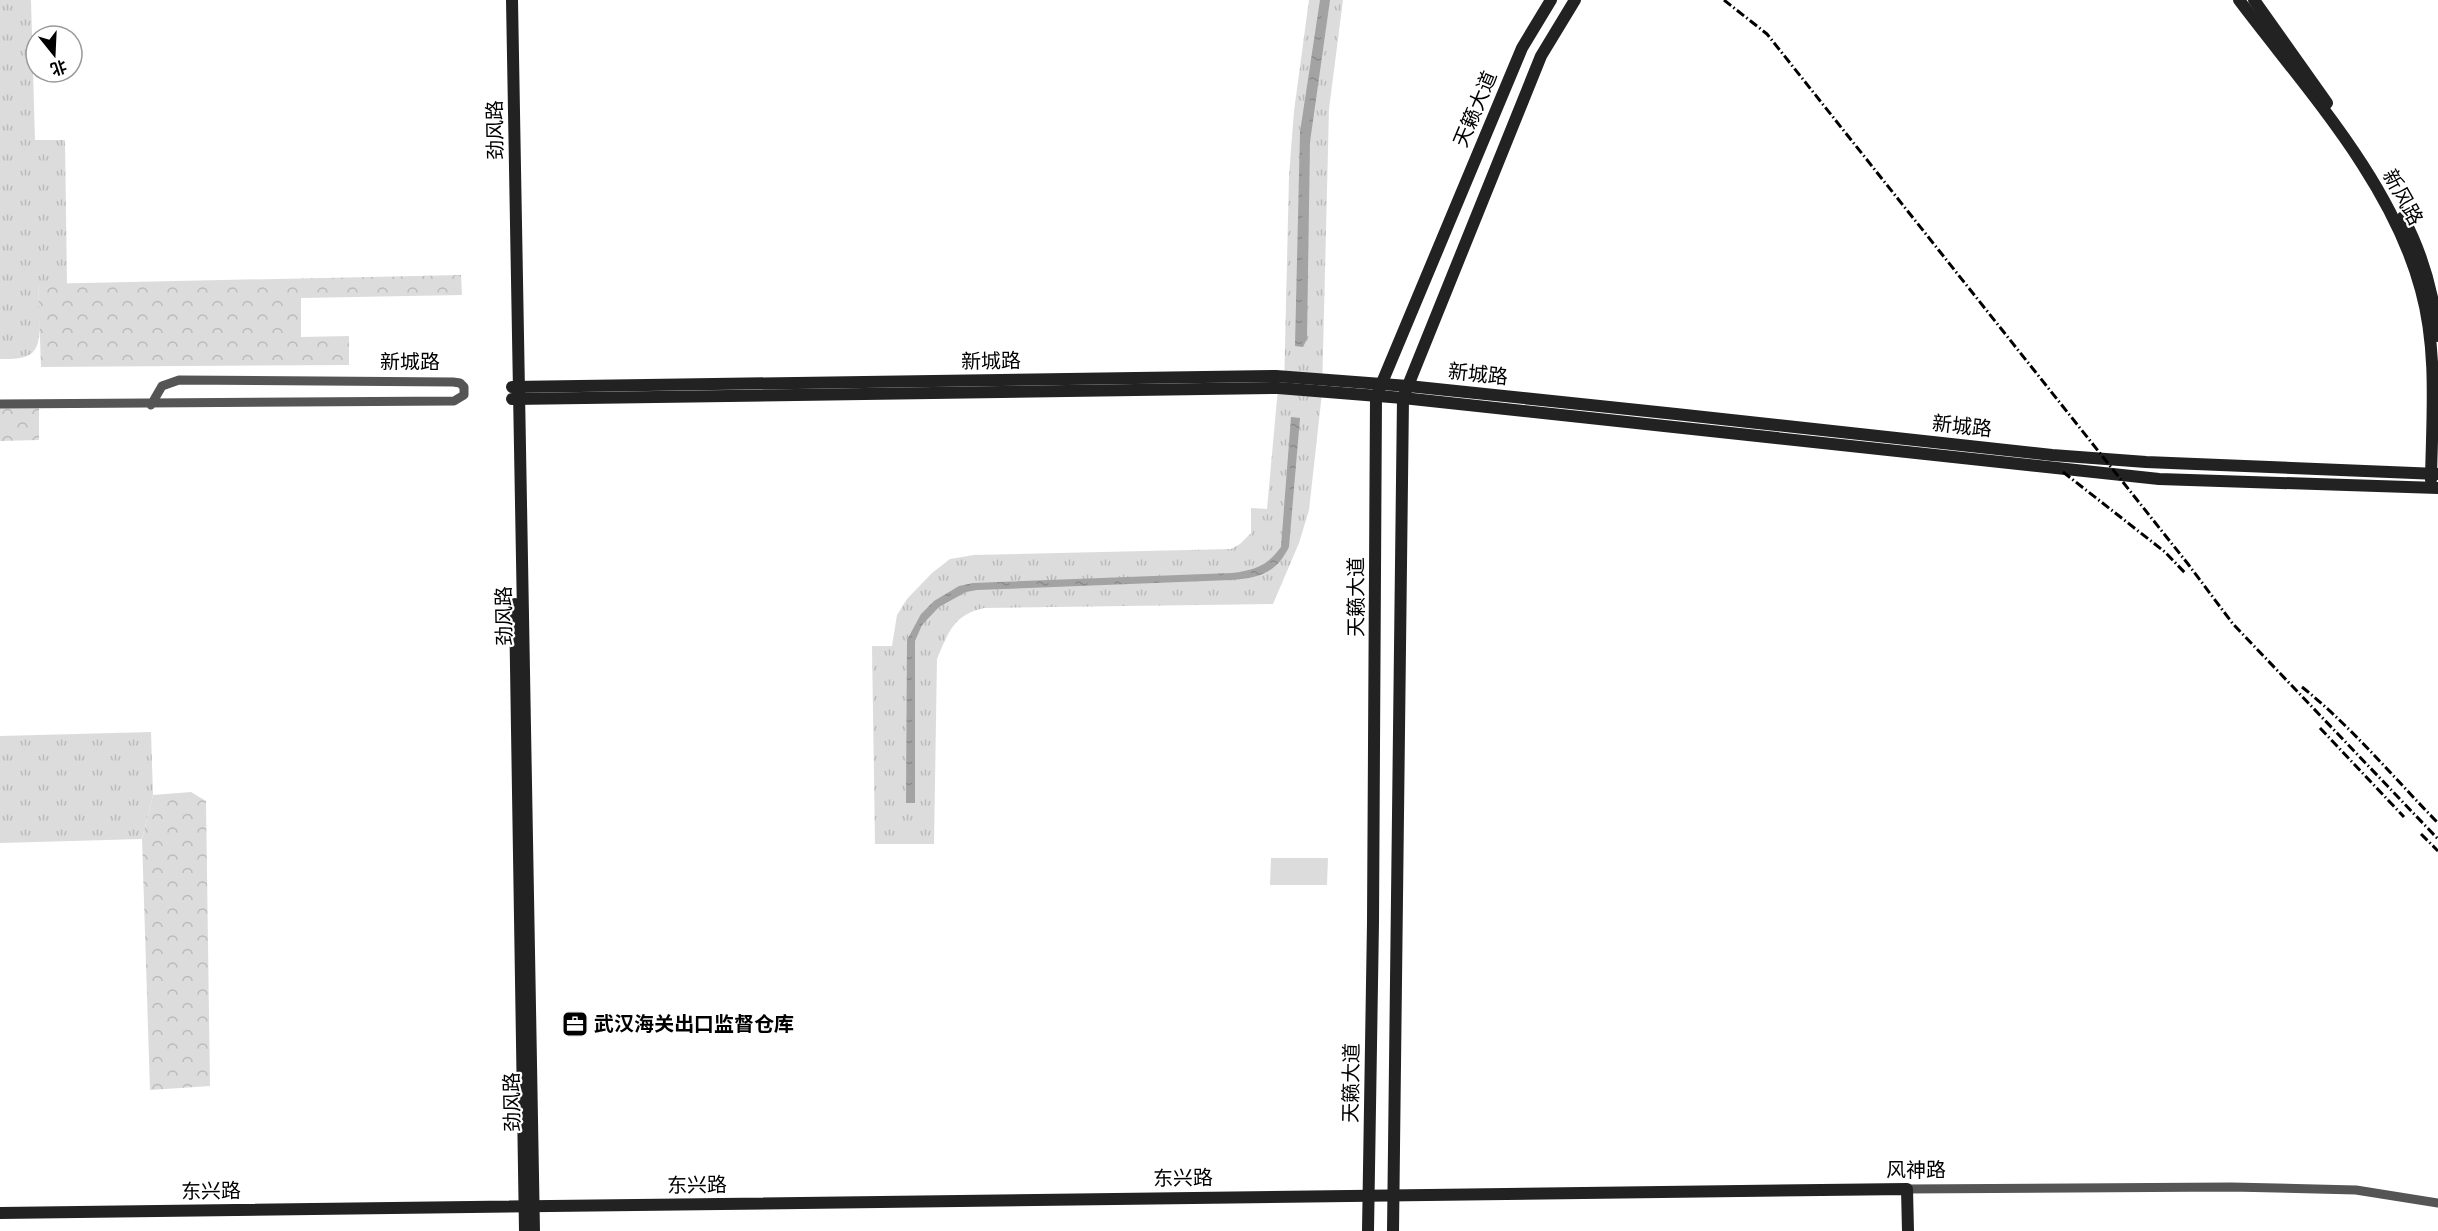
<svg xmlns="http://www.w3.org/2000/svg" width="2438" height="1231" viewBox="0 0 2438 1231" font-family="Arial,'Noto Sans SC',sans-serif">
  <defs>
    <pattern id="grass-tufts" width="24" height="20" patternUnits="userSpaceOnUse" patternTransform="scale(1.5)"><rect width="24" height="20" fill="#dcdcdc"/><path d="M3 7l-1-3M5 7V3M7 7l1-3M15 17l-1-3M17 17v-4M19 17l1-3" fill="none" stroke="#bbb"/></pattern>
    <pattern id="forest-crowns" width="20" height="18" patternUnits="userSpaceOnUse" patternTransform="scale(1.5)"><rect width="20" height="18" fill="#dcdcdc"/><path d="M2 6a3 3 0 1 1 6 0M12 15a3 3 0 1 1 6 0" fill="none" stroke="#bbb"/></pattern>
    <pattern id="water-ripples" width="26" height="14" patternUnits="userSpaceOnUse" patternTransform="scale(1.5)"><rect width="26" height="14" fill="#a3a3a3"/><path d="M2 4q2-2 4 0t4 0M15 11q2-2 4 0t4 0" fill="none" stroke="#8b8b8b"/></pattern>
  </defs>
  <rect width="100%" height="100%" fill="#fff"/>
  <g fill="url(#grass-tufts)">
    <path d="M0,0H31L35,140H65L67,284H38C38,300 45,343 32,353C23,360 10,359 0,359Z"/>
    <path d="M1309,0H1343L1329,109L1322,393L1309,510L1299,543L1273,604L984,608C953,615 949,632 937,659L934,844H875L872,646H892L897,615L907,599L932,573L950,559L974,555L1231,549L1240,544L1251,533V508L1267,509L1278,388L1284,389L1289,176L1294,111Z"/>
    <path d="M151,732L153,795L142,839L0,843V736Z"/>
  </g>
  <g fill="url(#forest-crowns)">
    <path d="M461,275L462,295L301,298V337L349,336V365L41,367L38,284Z"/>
    <path d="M0,404H39V440L0,441Z"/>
    <path d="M191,792L206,801L210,1086L150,1090L142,839L153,795Z"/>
  </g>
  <path fill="#dcdcdc" d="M1271,858H1328L1327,885H1270Z"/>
  <g fill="url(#water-ripples)">
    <path d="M1320,0H1330L1310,142L1307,339L1303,347L1295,346L1300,132Z"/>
    <path d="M1291,417L1300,418L1289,547C1276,573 1260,578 1231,580L977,590L966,592L939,607L922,625L915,641V803H906L907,640L921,614L934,601L959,586L973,583L1232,573C1255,570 1267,566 1281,547Z"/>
  </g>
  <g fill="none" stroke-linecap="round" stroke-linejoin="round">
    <g stroke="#555" stroke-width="9">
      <path d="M0,404L454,401L464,395V387L460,383L453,382L179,380L162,386L151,405"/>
      <path d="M1907,1189L2231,1187L2356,1190L2438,1203"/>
    </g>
    <g stroke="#222" stroke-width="12">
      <path d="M512,0L534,1231"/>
      <path d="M2239,0C2306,89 2392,181 2421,290C2438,351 2432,417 2431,480"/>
      <path d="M2254,0L2327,103"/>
      <path d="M2403,217C2422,253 2434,296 2438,336"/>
      <path d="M512,387L1276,376L1408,386L1676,414L2052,455L2146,462L2438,474"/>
      <path d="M512,399L1278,388L1403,398L2159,479L2438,488"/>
      <path d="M515,604L525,1231"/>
      <path d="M0,1213L1907,1189L1908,1231"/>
      <path d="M1368,1231L1373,922L1376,397L1522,48L1551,0"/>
      <path d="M1393,1231L1403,398L1541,56L1575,0"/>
    </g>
    <g stroke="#000" stroke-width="3" stroke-dasharray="9 3 1.5 3" stroke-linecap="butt">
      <path d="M1724,0L1767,34L2188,564L2233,624L2438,839"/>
      <path d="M2063,472L2165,552L2186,574"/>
      <path d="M2302,687C2352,727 2393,777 2438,823"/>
      <path d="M2320,728L2404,817"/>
      <path d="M2421,834L2438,851"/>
    </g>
  </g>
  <defs>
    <g id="office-square" transform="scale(1.35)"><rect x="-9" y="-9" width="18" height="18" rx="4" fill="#000" stroke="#fff"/><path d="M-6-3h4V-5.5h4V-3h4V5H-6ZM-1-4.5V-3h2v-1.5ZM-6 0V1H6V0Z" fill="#fff"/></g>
  </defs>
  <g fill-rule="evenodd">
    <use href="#office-square" x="575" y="1024"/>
  </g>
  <g text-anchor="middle" stroke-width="4.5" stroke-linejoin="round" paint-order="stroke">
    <g font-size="20" fill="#000" stroke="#fff">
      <text transform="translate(1475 109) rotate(-67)" y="7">天籁大道</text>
      <text transform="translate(495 130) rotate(-91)" y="7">劲风路</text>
      <text transform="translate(2403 197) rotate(61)" y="7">新风路</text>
      <text transform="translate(991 361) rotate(-1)" y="7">新城路</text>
      <text x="410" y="369">新城路</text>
      <text transform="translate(1478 374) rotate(6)" y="7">新城路</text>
      <text transform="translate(1962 426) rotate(6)" y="7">新城路</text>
      <text transform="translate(1356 597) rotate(-90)" y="7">天籁大道</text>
      <text transform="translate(504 616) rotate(-91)" y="7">劲风路</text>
      <text transform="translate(1351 1083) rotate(-89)" y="7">天籁大道</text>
      <text transform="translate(512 1102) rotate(-91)" y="7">劲风路</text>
      <text x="1916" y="1177">风神路</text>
      <text transform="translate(1183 1178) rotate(-1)" y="7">东兴路</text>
      <text transform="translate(697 1185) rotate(-1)" y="7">东兴路</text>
      <text transform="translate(211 1191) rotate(-1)" y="7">东兴路</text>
    </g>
    <g font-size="20" font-weight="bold" fill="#000" stroke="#fff" text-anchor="start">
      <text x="594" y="1031">武汉海关出口监督仓库</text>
    </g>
  </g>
  <g transform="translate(54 54) rotate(162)"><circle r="28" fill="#ffffff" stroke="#999999" stroke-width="1.5"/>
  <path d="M0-4.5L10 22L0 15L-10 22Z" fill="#000000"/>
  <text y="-9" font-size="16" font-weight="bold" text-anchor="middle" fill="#000000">北</text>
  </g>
</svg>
